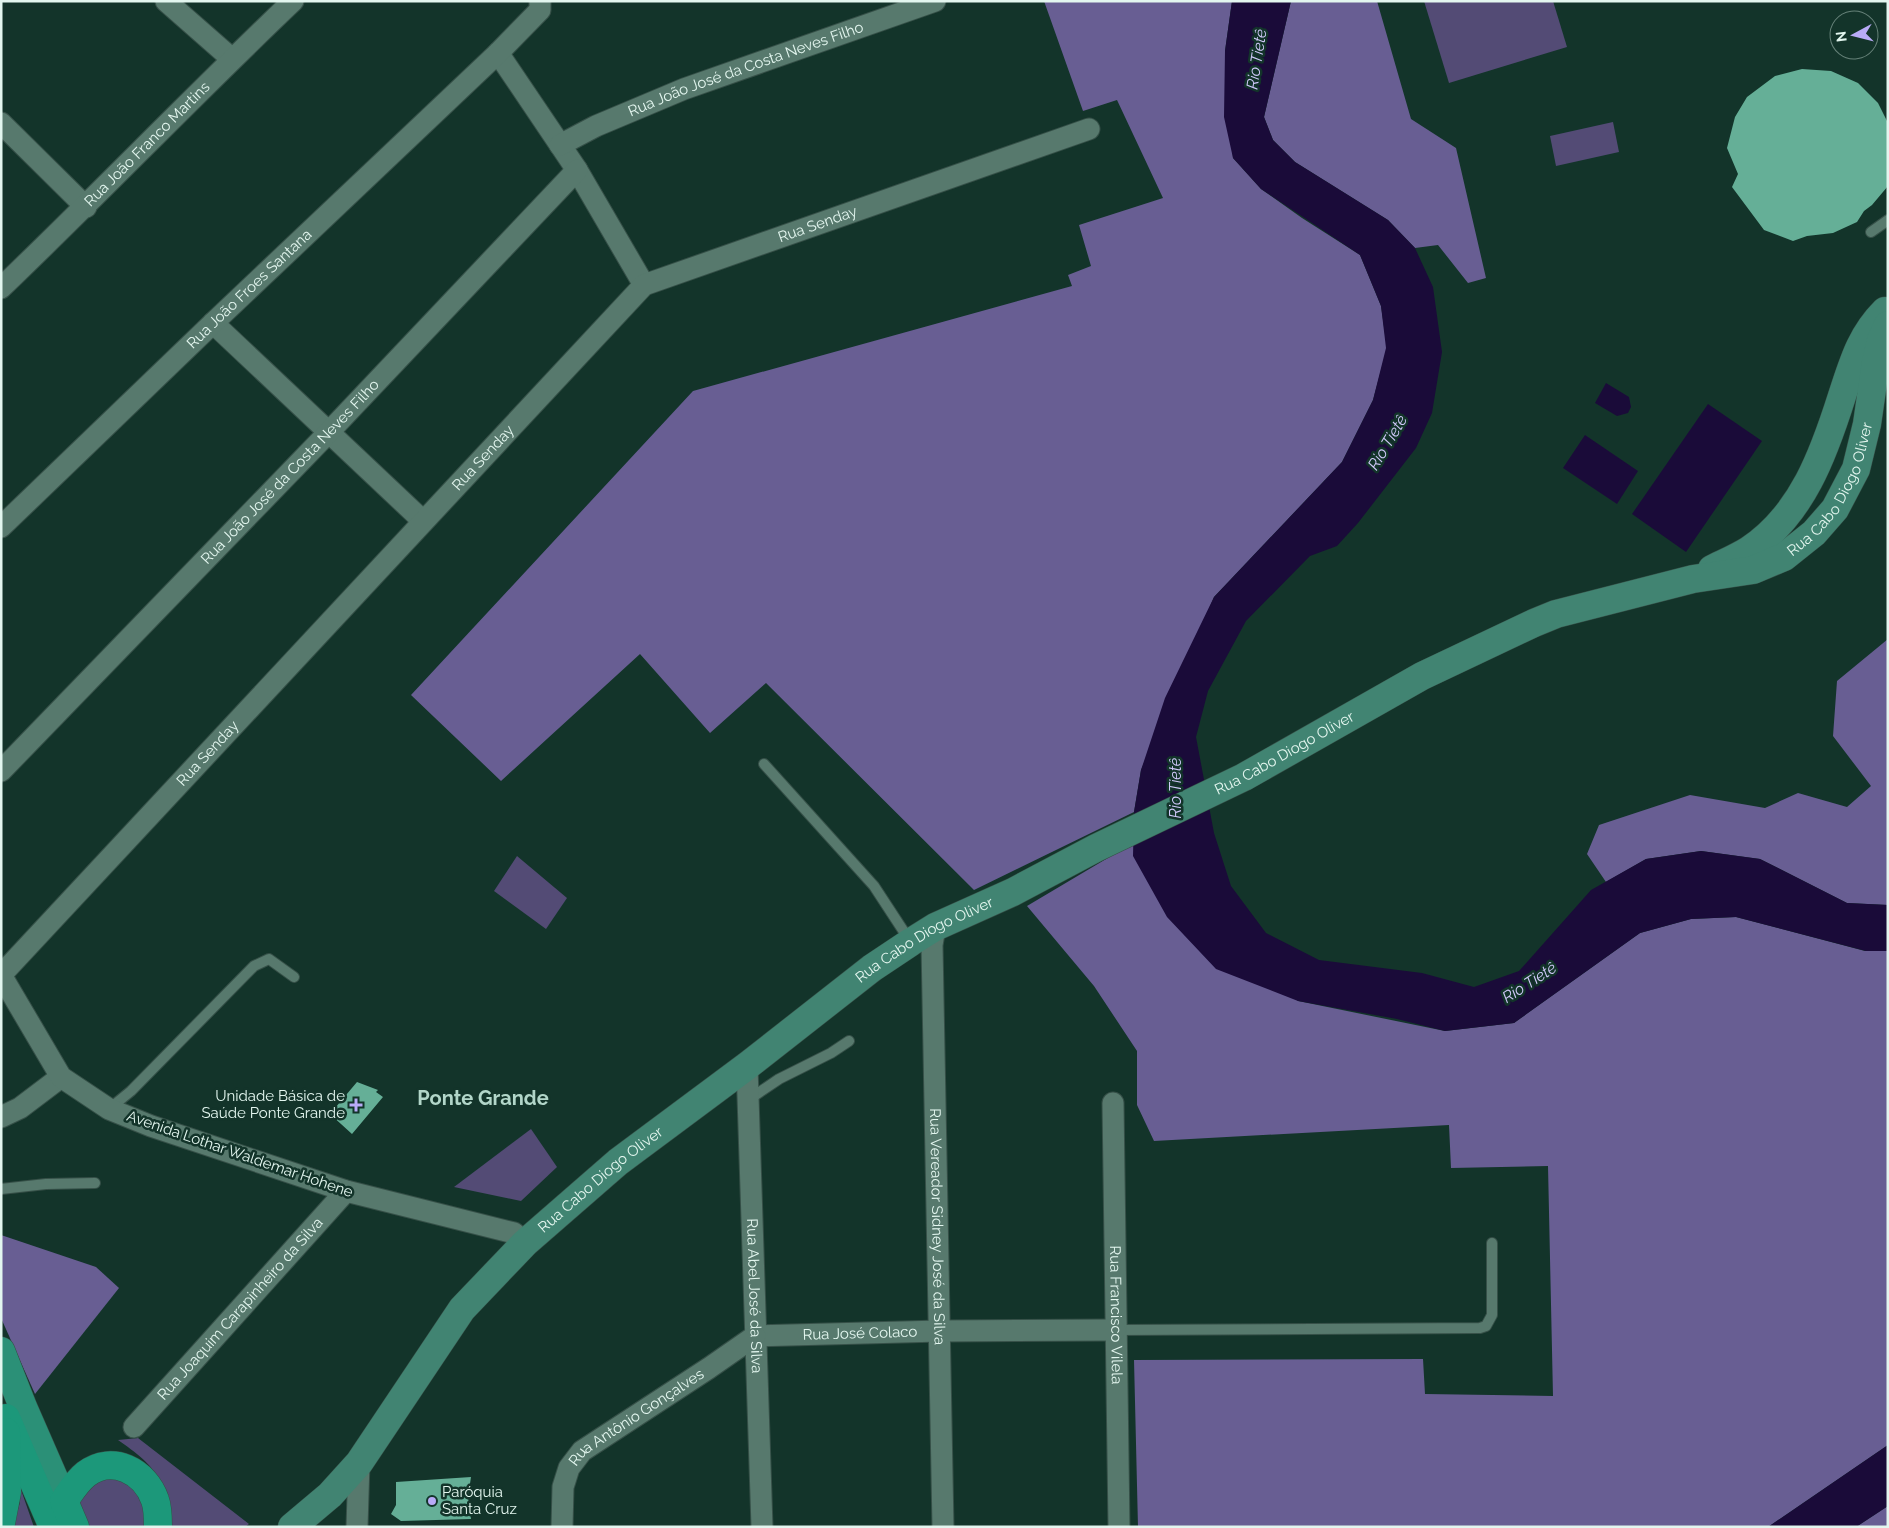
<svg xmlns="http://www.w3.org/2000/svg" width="1889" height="1528" viewBox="0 0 1889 1528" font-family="Raleway,sans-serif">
  <rect width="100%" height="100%" fill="#13342a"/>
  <g fill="#534b75">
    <path d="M1424,1H1553L1567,47L1449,83Z"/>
    <path d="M1613,122L1619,152L1556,166L1550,136Z"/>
    <path d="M517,856L567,898L546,929L494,891Z"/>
    <path d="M531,1129L557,1167L521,1201L454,1187Z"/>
    <path d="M138,1438L249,1524L245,1527H169C167,1513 166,1497 161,1484C153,1464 135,1452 118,1440Z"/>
    <path d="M100,1475L138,1486L149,1527H84L77,1508L79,1493Z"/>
    <path d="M19,1484L34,1527H13L20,1502Z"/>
  </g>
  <g fill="#685e93">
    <path d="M1044,1H1232L1225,51L1233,158L1261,189L1302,218L1360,255L1381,306L1387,348L1373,400L1342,462L1214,597L1141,770L1134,812L974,890L766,683L710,733L640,654L501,781L411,695L693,391L1072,286L1068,275L1091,266L1079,225L1163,198L1117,100L1083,111Z"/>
    <path d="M1291,1H1377L1411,119L1456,148L1486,278L1468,283L1438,245L1415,248L1388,220L1295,162L1273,140L1264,117Z"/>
    <path d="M1888,639V905L1847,903L1760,859L1701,851L1646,859L1606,882L1587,854L1599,825L1690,795L1765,808L1798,793L1847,807L1871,786L1833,736L1837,681Z"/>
    <path d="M1133,843L1298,1001L1445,1031L1514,1023L1640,933L1691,919L1736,917L1865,951H1888V1445L1768,1527H1138L1134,1360L1423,1359L1425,1394L1553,1396L1548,1166L1451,1168L1449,1125L1154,1141L1137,1105V1051L1094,986L1027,906Z"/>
    <path d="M1,1235L96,1267L119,1288L35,1394L1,1318Z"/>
    <path d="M1888,1506V1527H1856Z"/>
  </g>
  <g fill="#1a0b39">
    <path d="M1232,1H1291L1264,117L1273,140L1295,162L1388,220L1415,248L1433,287L1442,352L1432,413L1416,448L1358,523L1337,546L1310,556L1246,621L1208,691L1196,737L1214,833L1231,886L1266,933L1319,960L1422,973L1474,987L1519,971L1591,890L1646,859L1701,851L1760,859L1847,903L1888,905V951H1866L1736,917L1691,919L1640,933L1514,1023L1445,1031L1397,1019L1298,1001L1216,969L1167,917L1133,856L1134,812L1141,770L1165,698L1214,597L1342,462L1373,400L1386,348L1381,306L1360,255L1261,189L1233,158L1224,117L1225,51Z"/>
    <path d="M1606,383L1629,397L1631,407L1628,413L1617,416L1595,403Z"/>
    <path d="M1708,404L1762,441L1686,552L1632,514Z"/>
    <path d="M1585,435L1638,471L1617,504L1563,468Z"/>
    <path d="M1888,1445V1506L1856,1527H1768Z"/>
  </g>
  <g fill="#65af97">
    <path d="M1802,69L1831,71L1858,83L1878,103L1888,123V186L1872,205L1864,211L1857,222L1833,233L1807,236L1793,241L1764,230L1732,187L1738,174L1727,148L1735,117L1747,97L1775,76Z"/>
    <path d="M357,1082L378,1090L376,1092L383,1097L352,1134L330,1114Z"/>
    <path d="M471,1477L468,1497L471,1519L401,1521L391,1514L396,1505V1482Z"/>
  </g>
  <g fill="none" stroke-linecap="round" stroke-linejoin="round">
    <g stroke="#365048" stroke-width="12">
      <g id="service">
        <path d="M1871,232L1888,220"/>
        <path d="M764,764L874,886L910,941"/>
        <path d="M748,1100L779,1079L831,1053L849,1041"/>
        <path d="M109,1109L131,1091L254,966L269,959L294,977"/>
        <path d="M1,1189L46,1184L95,1183"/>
        <path d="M1115,1330L1480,1328L1486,1326L1492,1315V1243"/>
      </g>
    </g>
    <g stroke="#365048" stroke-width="23">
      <g id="minor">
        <path d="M166,1L232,59"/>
        <path d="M498,53L577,170L644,285"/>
        <path d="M1,123L86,207"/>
        <path id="s1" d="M560,145L596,126L684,89L935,1"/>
        <path id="s2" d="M1,288C100,193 194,95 293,1"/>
        <path d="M213,323L423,521"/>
        <path id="s3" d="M1,527L213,323L498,53L540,10V1"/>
        <path id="s4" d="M1,771L328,433L577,170"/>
        <path id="s5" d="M935,927L932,945L943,1527"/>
        <path id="s6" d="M747,1066L762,1527"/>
        <path id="s7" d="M1113,1103L1119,1527"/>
        <path d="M1,1117L20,1108L61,1077"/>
        <path id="s8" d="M525,1243L514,1233L346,1191L151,1126L109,1109L61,1077L1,975L644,285L1089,129"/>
        <path id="s9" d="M755,1336L940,1331L1115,1330"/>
        <path id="s10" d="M134,1427L346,1191"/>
        <path d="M357,1527L359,1463"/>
        <path id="s11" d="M562,1527L563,1487L569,1468L582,1451L709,1368L755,1336"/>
      </g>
    </g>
    <g stroke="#365048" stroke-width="29">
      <g id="secondary">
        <path d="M1712,569C1724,563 1738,557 1749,550C1802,515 1824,453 1842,396C1853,363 1860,336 1885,311"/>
        <path id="s12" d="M292,1527L330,1495L359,1463L462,1309L525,1243L618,1162L747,1066L872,968L911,942L935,927L1013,892L1096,848L1244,777L1422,676L1534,623L1556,614L1693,579L1753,570L1784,557L1814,533L1835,509L1856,469L1867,424L1876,362L1881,340L1888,325"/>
      </g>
    </g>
    <g stroke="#365048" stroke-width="29">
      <path id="primary" d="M1,1351L23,1407L64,1501"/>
    </g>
    <g stroke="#365048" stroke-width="29">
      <g id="trunk">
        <path d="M6,1418L53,1527"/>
        <path d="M1,1523L7,1492L6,1432"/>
        <path d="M75,1527L64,1501C71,1491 77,1481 86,1474C112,1454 145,1471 155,1500C158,1508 158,1518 158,1527"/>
      </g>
    </g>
    <use href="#service" stroke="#57796d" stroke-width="10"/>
    <use href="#minor" stroke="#57796d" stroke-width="21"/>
    <use href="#secondary" stroke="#418472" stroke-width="28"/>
    <use href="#primary" stroke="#2b9077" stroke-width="28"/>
    <use href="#trunk" stroke="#1c987a" stroke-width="28"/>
  </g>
  <g fill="#b8abf7" stroke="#13342a" stroke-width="2">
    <path d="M353.5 1097.5h5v5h5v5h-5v5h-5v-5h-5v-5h5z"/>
    <circle cx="432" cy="1501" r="5"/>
  </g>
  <g text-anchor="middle" stroke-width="5" stroke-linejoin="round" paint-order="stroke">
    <g font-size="15" fill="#e3f6ef" stroke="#13342a">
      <text dy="5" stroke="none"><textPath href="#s1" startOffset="201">Rua João José da Costa Neves Filho</textPath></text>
      <text dy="5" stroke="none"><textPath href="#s2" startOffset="205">Rua João Franco Martins</textPath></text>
      <text dy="5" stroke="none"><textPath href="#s8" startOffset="1742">Rua Senday</textPath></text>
      <text dy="5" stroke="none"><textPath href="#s3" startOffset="344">Rua João Froes Santana</textPath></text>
      <text dy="5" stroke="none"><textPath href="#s8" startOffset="1322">Rua Senday</textPath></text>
      <text dy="5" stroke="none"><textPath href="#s4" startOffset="416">Rua João José da Costa Neves Filho</textPath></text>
      <text dy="5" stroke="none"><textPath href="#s12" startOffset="1904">Rua Cabo Diogo Oliver</textPath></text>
      <text dy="5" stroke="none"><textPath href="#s12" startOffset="1278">Rua Cabo Diogo Oliver</textPath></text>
      <text dy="5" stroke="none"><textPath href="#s8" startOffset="918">Rua Senday</textPath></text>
      <text dy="5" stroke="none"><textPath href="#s12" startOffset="872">Rua Cabo Diogo Oliver</textPath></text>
      <text transform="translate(240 1154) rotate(19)" y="5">Avenida Lothar Waldemar Hohene</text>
      <text dy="5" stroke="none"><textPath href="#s12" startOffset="468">Rua Cabo Diogo Oliver</textPath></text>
      <text dy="5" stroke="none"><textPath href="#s5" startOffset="300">Rua Vereador Sidney José da Silva</textPath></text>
      <text dy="5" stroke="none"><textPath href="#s6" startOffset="230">Rua Abel José da Silva</textPath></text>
      <text dy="5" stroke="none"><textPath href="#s10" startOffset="159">Rua Joaquim Carapinheiro da Silva</textPath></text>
      <text dy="5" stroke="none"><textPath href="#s7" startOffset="212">Rua Francisco Vilela</textPath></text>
      <text dy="5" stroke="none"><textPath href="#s9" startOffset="105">Rua José Colaco</textPath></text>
      <text dy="5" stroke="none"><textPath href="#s11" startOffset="145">Rua Antônio Gonçalves</textPath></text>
    </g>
    <g font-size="15" fill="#e3f6ef" stroke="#13342a" text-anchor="end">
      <text x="345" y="1101">Unidade Básica de<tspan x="345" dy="17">Saúde Ponte Grande</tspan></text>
      <text x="442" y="1497" text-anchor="start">Paróquia<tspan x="442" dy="17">Santa Cruz</tspan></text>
    </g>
    <g font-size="16" font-style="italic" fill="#d1c9fa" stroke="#13342a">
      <text transform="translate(1256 59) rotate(-81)" y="6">Rio Tietê</text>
      <text transform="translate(1387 442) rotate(-59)" y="6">Rio Tietê</text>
      <text transform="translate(1175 788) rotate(-90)" y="6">Rio Tietê</text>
      <text transform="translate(1529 982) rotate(-33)" y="6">Rio Tietê</text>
    </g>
    <g font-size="20" font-weight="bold" fill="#b2d6c9" stroke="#13342a">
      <text x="483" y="1105">Ponte Grande</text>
    </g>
  </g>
  <rect width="1889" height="1528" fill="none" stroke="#e3f6ef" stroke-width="5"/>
  <g transform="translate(1854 35) rotate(263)"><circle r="24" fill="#13342a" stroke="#668279"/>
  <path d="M0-4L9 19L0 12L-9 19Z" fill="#b8abf7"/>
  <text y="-8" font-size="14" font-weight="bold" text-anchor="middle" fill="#e3f6ef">N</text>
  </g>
</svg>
